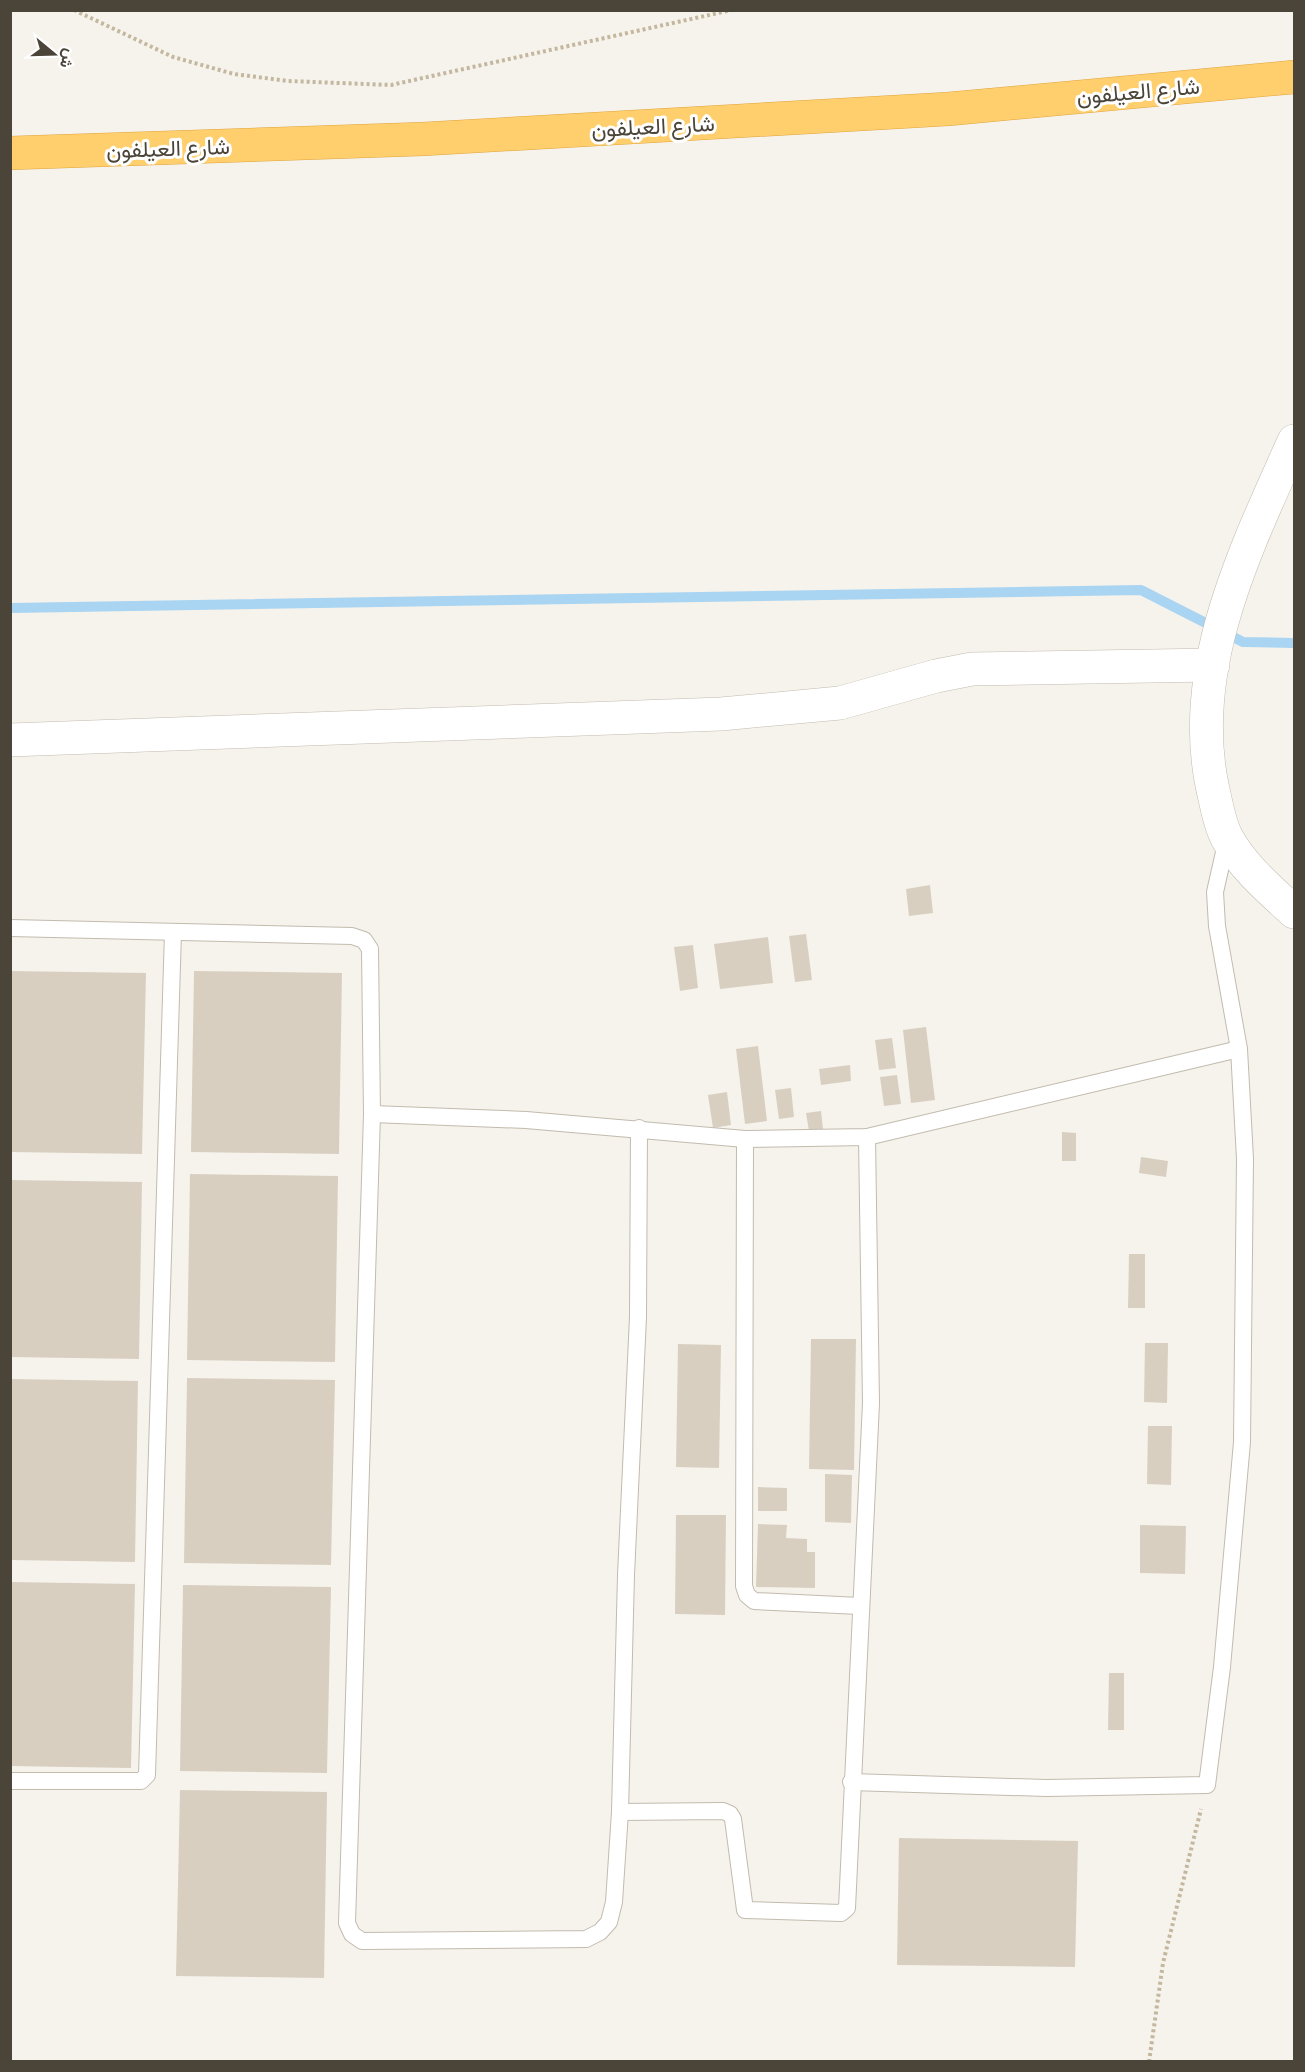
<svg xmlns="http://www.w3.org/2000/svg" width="1305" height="2072" font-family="'PT Sans Narrow',Vazirmatn,sans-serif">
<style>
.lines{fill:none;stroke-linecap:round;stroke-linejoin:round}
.stream{stroke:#a9d4f2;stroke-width:10}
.building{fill:#d8cfc1}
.lane-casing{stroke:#c2bbae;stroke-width:18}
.street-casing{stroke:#c2bbae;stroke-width:34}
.highway-casing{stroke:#e0a43c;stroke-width:34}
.path{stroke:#c4b79f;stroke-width:4;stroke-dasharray:3 3;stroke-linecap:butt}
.lane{stroke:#fff;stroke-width:16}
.street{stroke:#fff;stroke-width:33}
.highway{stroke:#ffcf6e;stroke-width:33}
.labels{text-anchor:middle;stroke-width:6;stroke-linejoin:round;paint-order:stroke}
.street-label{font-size:22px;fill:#4b4439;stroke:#fff}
</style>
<rect width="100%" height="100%" fill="#f6f3ec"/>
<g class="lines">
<path class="stream" d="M10 608 1141 590 1243 642 1294 643"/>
</g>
<g class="building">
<path d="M930 885 933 913 909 916 906 889Z"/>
<path d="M806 934 812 980 795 982 789 936Z"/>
<path d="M768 937 773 983 720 989 714 944Z"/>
<path d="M693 945 698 988 680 991 674 947Z"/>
<path d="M10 971 146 973 142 1154 10 1152Z"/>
<path d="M194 971 342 973 339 1154 191 1152Z"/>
<path d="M926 1027 935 1100 911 1103 903 1030Z"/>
<path d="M892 1038 896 1068 879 1070 875 1040Z"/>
<path d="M758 1046 767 1121 745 1124 736 1049Z"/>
<path d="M850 1065 851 1081 821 1085 819 1069Z"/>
<path d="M897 1075 901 1104 884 1106 880 1077Z"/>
<path d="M791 1088 794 1117 779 1119 775 1090Z"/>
<path d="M727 1092 731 1125 713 1128 708 1095Z"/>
<path d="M821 1111 823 1129 809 1131 806 1113Z"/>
<path d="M1062 1132 1076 1133V1161H1062Z"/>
<path d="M1141 1157 1168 1161 1166 1177 1139 1173Z"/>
<path d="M190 1174 338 1176 335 1362 187 1360Z"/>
<path d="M10 1180 142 1182 139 1359 10 1357Z"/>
<path d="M1129 1254H1145V1308H1128Z"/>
<path d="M811 1339H856L854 1470 809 1469Z"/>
<path d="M1145 1343H1168L1167 1403 1144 1402Z"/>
<path d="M678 1344 721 1345 719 1468 676 1467Z"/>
<path d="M187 1378 335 1380 331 1565 184 1563Z"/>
<path d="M10 1379 138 1381 135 1562 10 1560Z"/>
<path d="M1148 1426H1172L1171 1485 1147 1484Z"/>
<path d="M825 1474 852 1475 851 1523 825 1522Z"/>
<path d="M758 1487 787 1488V1511H758Z"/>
<path d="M676 1515H726L725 1615 675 1614Z"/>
<path d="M758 1524 787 1525 786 1538 807 1539V1552H815V1588L756 1587Z"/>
<path d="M1140 1525 1186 1526 1185 1574 1140 1573Z"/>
<path d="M10 1582 135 1584 131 1768 10 1766Z"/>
<path d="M183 1585 331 1587 327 1773 180 1771Z"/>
<path d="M1109 1673H1124V1730H1108Z"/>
<path d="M180 1790 327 1792 324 1978 176 1976Z"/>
<path d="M899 1838 1078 1841 1075 1967 897 1965Z"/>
</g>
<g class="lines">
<defs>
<g id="lane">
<path d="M10 928 352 936 364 940 370 949 372 1114 347 1923 352 1934 362 1941 586 1939 600 1932 609 1922 614 1902 620 1812 626 1575 638 1317 639 1128"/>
<path d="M372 1114 526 1120 745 1139 867 1137 1239 1049 1217 926 1215 892 1227 839"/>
<path d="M745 1139 744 1586 747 1595 754 1601 860 1606"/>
<path d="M10 1781H141L147 1775 173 932"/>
<path d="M851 1782 1046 1788 1207 1785 1222 1667 1242 1442 1245 1159 1239 1049"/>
<path d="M620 1812 723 1811 730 1814 733 1819 745 1910 841 1913 847 1908 871 1403 867 1137"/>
</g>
<g id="street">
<path d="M1294 441C1246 549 1186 668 1213 790 1217 806 1219 823 1227 838 1243 867 1270 890 1294 912"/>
<path d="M10 740 721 714 840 703 936 676 972 669 1213 665"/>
</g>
<path id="highway" d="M10 153 423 139 948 109 1294 77"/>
</defs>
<use href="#lane" class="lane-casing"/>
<use href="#street" class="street-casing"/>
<use href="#highway" class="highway-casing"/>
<g class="path">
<path d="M74 10 173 57 234 74 288 81 391 85 732 10"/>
<path d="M1149 2062 1163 1963 1201 1809"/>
</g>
<use href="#lane" class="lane"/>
<use href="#street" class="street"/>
<use href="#highway" class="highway"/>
</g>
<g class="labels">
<g class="street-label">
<text transform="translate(1138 91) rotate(-5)" y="8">شارع العيلفون</text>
<text transform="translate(653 126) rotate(-3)" y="8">شارع العيلفون</text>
<text transform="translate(168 148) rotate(-2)" y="8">شارع العيلفون</text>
</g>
</g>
<rect width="1305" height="2072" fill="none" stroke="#4b4439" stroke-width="24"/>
<g transform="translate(54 54) rotate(109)" stroke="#ffffff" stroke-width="4.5" paint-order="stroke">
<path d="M0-4.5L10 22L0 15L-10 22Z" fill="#4b4439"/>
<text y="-9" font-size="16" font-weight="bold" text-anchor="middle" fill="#4b4439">ش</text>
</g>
</svg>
